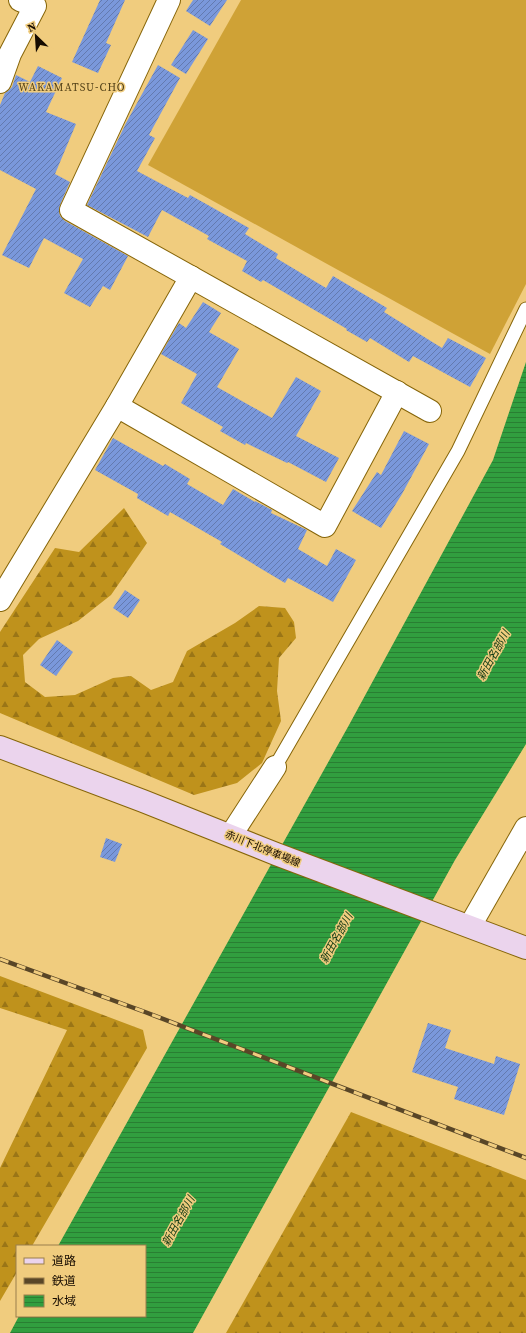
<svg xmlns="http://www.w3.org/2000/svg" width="526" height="1333" font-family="'Source Serif 4','Noto Sans JP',serif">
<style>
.forest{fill:url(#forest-firs)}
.pitch{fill:#cfa236}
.water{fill:url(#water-rules)}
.building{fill:url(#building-hatch)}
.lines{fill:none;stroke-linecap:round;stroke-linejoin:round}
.service-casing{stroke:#866509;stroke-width:15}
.minor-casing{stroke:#866509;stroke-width:24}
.secondary-casing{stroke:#866509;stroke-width:24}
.service{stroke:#fff;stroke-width:13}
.minor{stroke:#fff;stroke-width:22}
.secondary{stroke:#ebd4ed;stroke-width:22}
.rail-casing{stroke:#594627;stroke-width:4.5}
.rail{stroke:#f0cc7e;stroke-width:3;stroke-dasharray:9;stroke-linecap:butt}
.labels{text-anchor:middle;stroke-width:3;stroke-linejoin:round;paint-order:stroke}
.street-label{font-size:10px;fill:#160b00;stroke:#f0cc7e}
.neighbourhood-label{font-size:11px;letter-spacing:1px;fill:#544218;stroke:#f0cc7e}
.water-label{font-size:11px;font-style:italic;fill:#0e3813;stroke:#f0cc7e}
</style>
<defs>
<pattern id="forest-firs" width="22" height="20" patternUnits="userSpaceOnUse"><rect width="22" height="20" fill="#bf921c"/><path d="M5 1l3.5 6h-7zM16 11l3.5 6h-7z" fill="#9a7516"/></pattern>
<pattern id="water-rules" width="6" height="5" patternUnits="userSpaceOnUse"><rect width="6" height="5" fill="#319e3f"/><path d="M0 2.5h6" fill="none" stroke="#297f32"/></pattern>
<pattern id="building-hatch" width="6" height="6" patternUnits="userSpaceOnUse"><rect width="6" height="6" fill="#7a98db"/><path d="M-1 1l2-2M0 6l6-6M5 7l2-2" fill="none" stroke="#637aaf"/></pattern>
</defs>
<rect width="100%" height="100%" fill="#f0cc7e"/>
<g class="forest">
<path d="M124 508 147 543 111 595 78 621 39 639 23 655 25 682 45 697 75 695 113 678 131 676 151 690 173 682 187 651 235 623 259 606 285 608 294 622 296 638 279 658 277 691 281 721 262 763 237 783 194 795 0 713V632L55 548 79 552Z"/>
<path d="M0 976 143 1030 147 1048 32 1246H17V1272L0 1301V1168L67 1030 0 1008Z"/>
<path d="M351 1112 526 1180V1333H226Z"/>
</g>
<path class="pitch" d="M241 0H526V284L490 354 148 165Z"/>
<path class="water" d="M526 362V744L455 860 193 1333H10L19 1316H145V1246H58L349 725 493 460Z"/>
<g class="building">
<path d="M100 0H125L106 43 111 45 98 73 72 62Z"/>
<path d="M193 0H227L210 26 186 11Z"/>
<path d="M193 30 208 39 186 74 171 65Z"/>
<path d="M158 65 180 78 149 135 155 138 137 171 188 198 190 195 249 228 245 234 278 254 276 258 326 288 333 276 387 308 384 312 442 348 448 338 486 358 470 387 413 356 409 362 370 338 367 342 346 330 347 329 263 280 261 282 242 271 247 261 207 239 209 236 162 210 148 237 87 205 126 123Z"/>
<path d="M38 66 62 78 46 112 76 124 55 174 70 182 60 205 59 211 60 216 65 221 128 256 110 290 103 286 90 307 64 293 83 259 44 238 29 268 2 255 36 189 0 170V105L5 93 8 91 12 87 16 75 30 82Z"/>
<path d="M203 302 221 313 209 332 239 349 217 387 272 418 296 377 321 391 296 436 339 458 326 482 288 462 287 463 246 443 245 445 220 431 223 427 181 403 197 374 161 354 179 323 186 328Z"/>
<path d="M404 431 429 444 402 494 381 528 352 511 377 472 381 475Z"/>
<path d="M113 438 163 466 165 464 190 479 187 484 223 505 233 489 255 502V501L272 510 271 513 307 530 298 549 327 566 336 549 356 560 333 602 288 578 285 583 220 544 222 542 170 512 168 516 137 498 138 494 95 470Z"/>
<path d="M125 590 140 600 128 618 113 608Z"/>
<path d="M57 640 73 652 56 676 40 665Z"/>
<path d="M106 838 122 844 115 862 100 857Z"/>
<path d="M428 1023 451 1030 445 1048 494 1064 496 1056 520 1064 504 1115 454 1099 458 1087 412 1072Z"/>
</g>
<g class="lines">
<defs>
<path id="service" d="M275 767 458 451 526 309"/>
<g id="minor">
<path d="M169 0 71 210 430 411"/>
<path d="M0 82 10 54 35 6 20 0"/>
<path d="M117 406 325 526 397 392"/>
<path d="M0 600 117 406 191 277"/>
<path d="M231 835 275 767"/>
<path d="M470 926 526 828"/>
</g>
<path id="secondary" d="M0 747 143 801 276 854 526 948"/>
</defs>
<use href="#service" class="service-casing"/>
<use href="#minor" class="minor-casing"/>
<use href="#secondary" class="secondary-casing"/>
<use href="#service" class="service"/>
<use href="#minor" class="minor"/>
<use href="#secondary" class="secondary"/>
<defs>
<path id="rail" d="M0 959 145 1012 526 1158"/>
</defs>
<use href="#rail" class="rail-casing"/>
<use href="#rail" class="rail"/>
</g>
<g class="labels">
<g class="street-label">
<text transform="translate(263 848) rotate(22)" y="4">赤川下北停車場線</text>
</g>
<g class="neighbourhood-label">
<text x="72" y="91">WAKAMATSU-CHO</text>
</g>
<g class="water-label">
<text transform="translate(493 655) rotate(-61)" y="4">新田名部川</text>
<text transform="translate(336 938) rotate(-61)" y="4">新田名部川</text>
<text transform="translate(178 1221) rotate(-61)" y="4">新田名部川</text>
</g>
</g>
<rect x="16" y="1245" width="130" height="72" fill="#f0cc7e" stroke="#997f4c"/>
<rect x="24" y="1258" width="20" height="6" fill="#ebd4ed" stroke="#997f4c"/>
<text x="52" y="1265" font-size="12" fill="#160b00">道路</text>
<rect x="24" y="1278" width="20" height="6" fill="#594627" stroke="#997f4c"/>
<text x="52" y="1285" font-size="12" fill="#160b00">鉄道</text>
<rect x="24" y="1295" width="20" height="12" fill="url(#water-rules)" stroke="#997f4c"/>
<text x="52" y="1305" font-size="12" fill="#160b00">水域</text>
<g transform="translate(36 36) rotate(335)" stroke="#f0cc7e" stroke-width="3" paint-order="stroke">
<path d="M0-3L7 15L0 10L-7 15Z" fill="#160b00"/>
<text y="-6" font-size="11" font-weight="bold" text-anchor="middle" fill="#160b00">N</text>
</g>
</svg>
